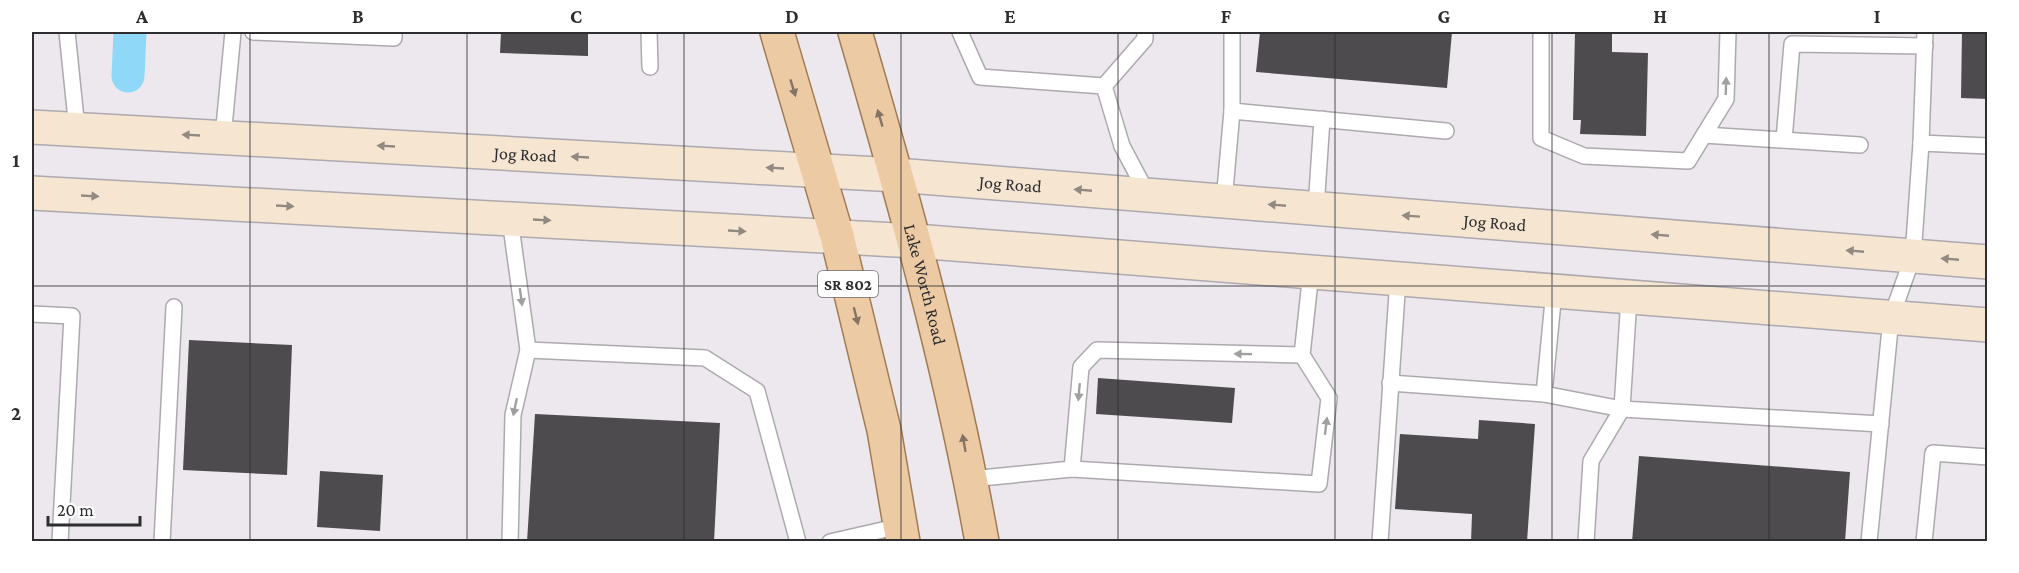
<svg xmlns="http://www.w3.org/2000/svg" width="2019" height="573" font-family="'Crimson Pro',serif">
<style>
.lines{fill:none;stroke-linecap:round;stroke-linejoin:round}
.canal{stroke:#8fd8f8;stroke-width:33}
.building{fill:#4e4b4f}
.service-casing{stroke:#ada9ae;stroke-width:18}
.secondary-casing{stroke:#ada9ae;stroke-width:36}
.primary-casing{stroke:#a17c53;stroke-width:36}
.service{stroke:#fff;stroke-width:15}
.secondary{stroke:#f5e5d1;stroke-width:33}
.primary{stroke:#eccaa3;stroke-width:33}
.oneway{fill:#a1a0a1}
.oneway2{fill:#847463}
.oneway3{fill:#928980}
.grid{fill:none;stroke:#2e2d2f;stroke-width:1.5;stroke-opacity:0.55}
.labels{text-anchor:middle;stroke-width:6;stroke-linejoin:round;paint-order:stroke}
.shield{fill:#fff;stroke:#6d6c6d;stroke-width:1.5}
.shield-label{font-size:16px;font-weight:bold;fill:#2e2d2f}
.street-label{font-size:18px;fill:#2e2d2f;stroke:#fff}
.neatline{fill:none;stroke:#2e2d2f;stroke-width:2}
.grid-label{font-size:20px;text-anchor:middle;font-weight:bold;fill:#2e2d2f}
</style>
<rect width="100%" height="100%" fill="#ece8ed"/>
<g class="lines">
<path class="canal" d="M128 76 130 32"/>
</g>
<g class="building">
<path d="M501 32H588V56L500 53Z"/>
<path d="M1260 32H1452L1447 88 1256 72Z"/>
<path d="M1575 32 1612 33V52L1648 53 1646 136 1580 134 1581 120H1573Z"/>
<path d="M1962 32H1988V99L1961 98Z"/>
<path d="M189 340 292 345 287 475 183 470Z"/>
<path d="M1098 378 1235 388 1232 423 1096 414Z"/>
<path d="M535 414 720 423 714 542H527Z"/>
<path d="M1479 420 1535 424 1527 542H1471L1472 514 1395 509 1400 434 1478 439Z"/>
<path d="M1639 456 1850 472 1845 542H1632Z"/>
<path d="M320 471 383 475 380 531 317 527Z"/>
</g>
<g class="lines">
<defs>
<g id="service">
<path d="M67 32 77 129"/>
<path d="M253 32 394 38V32"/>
<path d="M649 32 650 67"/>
<path d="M960 32 980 77 1104 86 1122 146 1148 195"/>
<path d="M1541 32V138L1584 156 1688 161 1726 99 1728 32"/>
<path d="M1925 32 1921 143 1988 146"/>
<path d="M1104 86 1145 39V32"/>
<path d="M1232 111 1446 131"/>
<path d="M1704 135 1860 145"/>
<path d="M223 137 233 32"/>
<path d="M1784 140 1792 44 1925 46"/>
<path d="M1224 201 1232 111V32"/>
<path d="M1316 208 1322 119"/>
<path d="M1629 297 1622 409 1881 424"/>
<path d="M32 314 72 316 60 542"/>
<path d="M528 350 705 358 757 391 798 542"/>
<path d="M1390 383 1544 394 1554 291"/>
<path d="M1544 394 1622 409 1591 461 1586 542"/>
<path d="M1072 469 1081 367 1097 350 1302 355"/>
<path d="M971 479 1072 469 1319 484 1329 398 1302 355 1311 272"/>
<path d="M162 542 174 307"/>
<path d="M510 542 513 415 528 350 510 219"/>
<path d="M830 542 900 526"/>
<path d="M1380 542 1398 279"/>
<path d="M1869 542 1891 318 1913 256 1921 143"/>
<path d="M1924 542 1933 453 1988 457"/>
</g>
<g id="secondary">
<path id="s1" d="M32 127 896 175 1988 262"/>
<path d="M32 193 915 241 1988 325"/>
</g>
<g id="primary">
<path d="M777 32 837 236 884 430 903 542"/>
<path id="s2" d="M855 32C904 200 951 368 982 542"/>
</g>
</defs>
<use href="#service" class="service-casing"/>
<use href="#secondary" class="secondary-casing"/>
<use href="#primary" class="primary-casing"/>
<use href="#service" class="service"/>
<use href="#secondary" class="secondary"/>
<use href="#primary" class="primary"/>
</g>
<defs><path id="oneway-solid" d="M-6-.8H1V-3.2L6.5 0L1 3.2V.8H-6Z" transform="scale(1.5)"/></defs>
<g class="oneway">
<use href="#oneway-solid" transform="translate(1726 86) rotate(-88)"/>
<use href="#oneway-solid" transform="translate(521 297) rotate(82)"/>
<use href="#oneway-solid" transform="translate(1243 354) rotate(-179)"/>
<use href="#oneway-solid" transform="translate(1079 392) rotate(95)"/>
<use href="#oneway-solid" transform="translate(515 407) rotate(102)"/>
<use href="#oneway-solid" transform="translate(1326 426) rotate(-83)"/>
</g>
<g class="oneway2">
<use href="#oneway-solid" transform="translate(793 88) rotate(73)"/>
<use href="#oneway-solid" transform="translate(880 118) rotate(-106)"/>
<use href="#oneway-solid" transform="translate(856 316) rotate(76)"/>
<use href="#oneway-solid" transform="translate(964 443) rotate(-100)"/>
</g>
<g class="oneway3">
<use href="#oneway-solid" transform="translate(191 135) rotate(-177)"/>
<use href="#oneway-solid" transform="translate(386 146) rotate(-177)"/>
<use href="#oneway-solid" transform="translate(580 157) rotate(-177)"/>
<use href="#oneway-solid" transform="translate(775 168) rotate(-177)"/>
<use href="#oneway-solid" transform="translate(1083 190) rotate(-175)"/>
<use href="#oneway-solid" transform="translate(90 196) rotate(3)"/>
<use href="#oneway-solid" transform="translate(1277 205) rotate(-175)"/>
<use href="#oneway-solid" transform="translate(285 206) rotate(3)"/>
<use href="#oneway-solid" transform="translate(1411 216) rotate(-176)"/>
<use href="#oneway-solid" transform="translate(542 220) rotate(3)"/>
<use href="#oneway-solid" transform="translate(737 231) rotate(3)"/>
<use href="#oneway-solid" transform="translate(1660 235) rotate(-175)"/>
<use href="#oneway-solid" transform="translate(1855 251) rotate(-175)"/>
<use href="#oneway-solid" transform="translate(1950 259) rotate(-175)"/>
</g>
<path class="grid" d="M250 32V542M467 32V542M684 32V542M901 32V542M1118 32V542M1335 32V542M1552 32V542M1769 32V542M32 286H1988"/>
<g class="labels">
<rect class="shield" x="818" y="271" width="60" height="26" rx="4.5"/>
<g class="shield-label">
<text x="848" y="290">SR 802</text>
</g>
<g class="street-label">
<text dy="6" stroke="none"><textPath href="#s1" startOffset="494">Jog Road</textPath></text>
<text dy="6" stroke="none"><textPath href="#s1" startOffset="980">Jog Road</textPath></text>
<text dy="6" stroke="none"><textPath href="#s1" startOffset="1466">Jog Road</textPath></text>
<text dy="6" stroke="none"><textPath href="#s2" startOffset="262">Lake Worth Road</textPath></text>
</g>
</g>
<rect width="2019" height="573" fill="none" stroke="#ffffff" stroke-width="66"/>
<path d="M48 516v9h92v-9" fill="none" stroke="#2e2d2f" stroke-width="3"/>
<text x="57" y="516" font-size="18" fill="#2e2d2f" stroke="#ffffff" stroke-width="4.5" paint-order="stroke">20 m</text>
<rect x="33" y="33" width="1953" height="507" class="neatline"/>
<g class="grid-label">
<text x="142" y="23">A</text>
<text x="358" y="23">B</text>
<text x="576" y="23">C</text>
<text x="792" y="23">D</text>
<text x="1010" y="23">E</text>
<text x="1226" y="23">F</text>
<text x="1444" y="23">G</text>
<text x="1660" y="23">H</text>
<text x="1877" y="23">I</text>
<text x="16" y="167">1</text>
<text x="16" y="420">2</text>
</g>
</svg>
